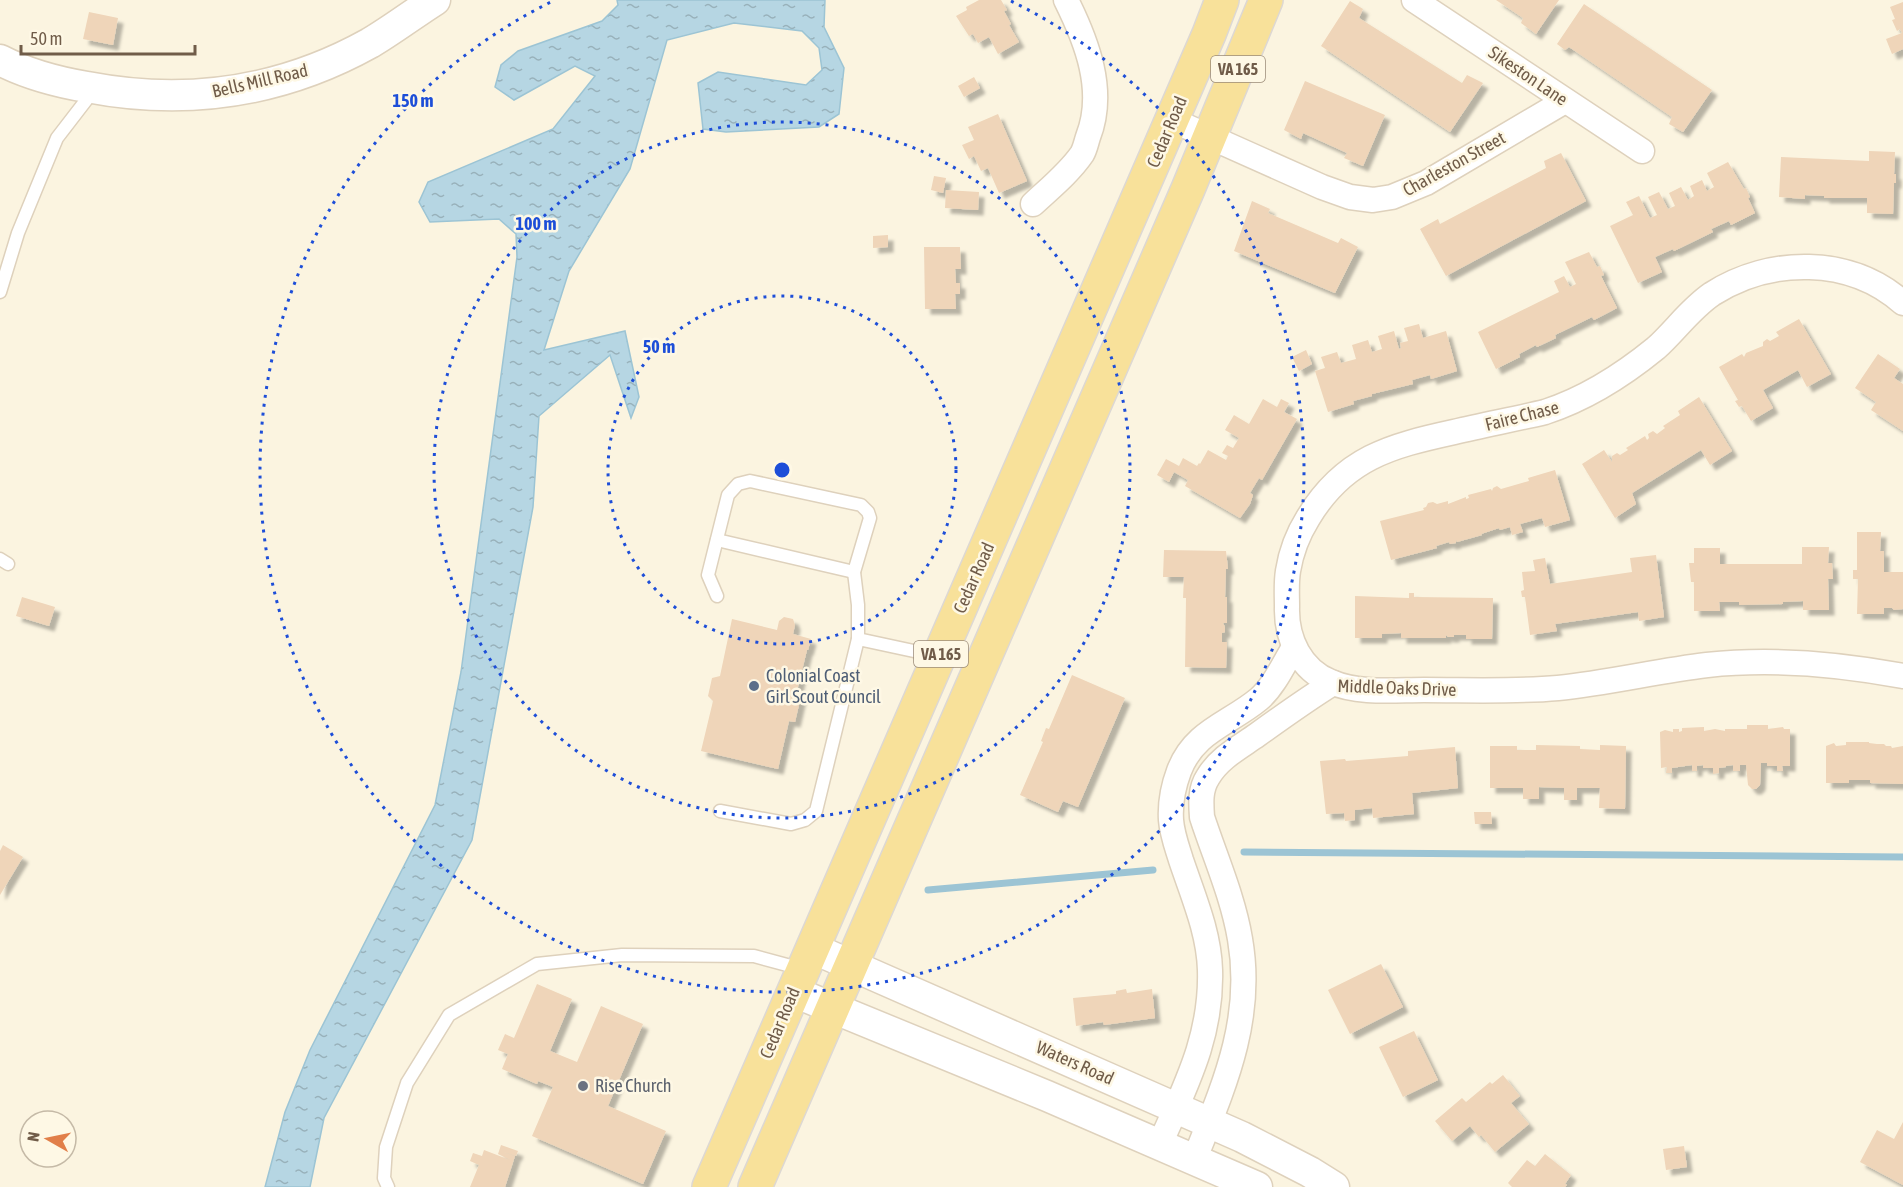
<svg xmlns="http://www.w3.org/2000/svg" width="1903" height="1187" font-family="'Asap Condensed',sans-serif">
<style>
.water{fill:url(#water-ripples);stroke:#9cc4d4;stroke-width:1.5}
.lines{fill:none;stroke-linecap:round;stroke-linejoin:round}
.stream{stroke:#9cc4d4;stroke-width:7}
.building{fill:#efd5b9;filter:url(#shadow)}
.service-casing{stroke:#ded1bc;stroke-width:15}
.minor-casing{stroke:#ded1bc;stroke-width:27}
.tertiary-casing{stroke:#ded1bc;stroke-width:33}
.primary-casing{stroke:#ddd8d3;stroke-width:36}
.service{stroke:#fff;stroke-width:12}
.minor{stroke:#fff;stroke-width:24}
.tertiary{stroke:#fff;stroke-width:30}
.primary{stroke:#f8e19a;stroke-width:33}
.ring{fill:none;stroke:#1d4ed8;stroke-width:3;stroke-dasharray:3 6}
.service-dot{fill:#5c6f8a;stroke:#fef8e5;stroke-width:2}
.worship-dot{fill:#6b7280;stroke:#fef8e5;stroke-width:2}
.labels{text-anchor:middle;stroke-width:5;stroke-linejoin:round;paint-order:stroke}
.shield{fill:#fef8e5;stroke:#9b8b78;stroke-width:1.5}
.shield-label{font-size:16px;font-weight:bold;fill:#705c49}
.street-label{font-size:18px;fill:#705c49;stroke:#fef8e5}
.service-label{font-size:18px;fill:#4e5e75;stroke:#fef8e5;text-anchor:start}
.worship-label{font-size:18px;fill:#5b616d;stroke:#fef8e5;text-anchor:start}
.centre{fill:#1d4ed8;stroke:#fef8e5;stroke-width:3}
.ring-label{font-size:18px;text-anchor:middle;font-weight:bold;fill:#1d4ed8;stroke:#fef8e5;stroke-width:5;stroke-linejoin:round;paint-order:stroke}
</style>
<defs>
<pattern id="water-ripples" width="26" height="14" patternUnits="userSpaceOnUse" patternTransform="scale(1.5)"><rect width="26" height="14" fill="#b6d6e3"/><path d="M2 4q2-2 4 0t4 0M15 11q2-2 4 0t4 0" fill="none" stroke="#98b1ba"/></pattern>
<filter id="shadow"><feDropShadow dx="5.5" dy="5.5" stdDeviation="1.5" flood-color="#0004"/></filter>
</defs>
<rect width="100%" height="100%" fill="#fbf4e0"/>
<path class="water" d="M617 0H825L824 27 844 68 839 114 819 127 726 132 703 129 698 83 718 72 806 85 822 70 819 48 802 31 734 23 667 40 630 169 569 271 544 350 625 331 639 397 631 418 610 355 539 416 533 507 472 840 324 1118 310 1187H265L285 1112 310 1050 435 805 461 672 517 257 516 234 499 219 430 222 419 202 428 182 553 129 595 76 575 66 514 100 495 87 501 65 518 51 602 21 618 5Z"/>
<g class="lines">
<g class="stream">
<path d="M1244 852 1903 857"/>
<path d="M928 890 1153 870"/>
</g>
</g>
<g class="building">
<path d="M979 0H1001L1007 10 1004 11 1011 24 1009 25 1019 42 998 54 989 37 978 43 973 34 969 36 956 16 967 10 966 7Z"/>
<path d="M1496 0H1559L1536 34 1521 23 1523 18Z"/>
<path d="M1350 1 1363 9 1359 18 1462 83 1467 75 1483 83 1450 132 1321 46Z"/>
<path d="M1903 2V49L1892 54 1886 39 1902 33 1900 29 1897 31 1892 20 1895 19 1890 7Z"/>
<path d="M1584 4 1712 90 1683 132 1669 124 1672 117 1569 47 1565 50 1557 44Z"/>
<path d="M89 12 118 18 113 45 83 39Z"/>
<path d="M974 77 980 88 964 97 958 86Z"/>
<path d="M1305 81 1385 115 1363 166 1344 158 1347 153 1303 133 1301 139 1284 130Z"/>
<path d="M998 114 1027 181 999 193 988 168 981 171 974 156 969 159 962 145 974 140 968 127Z"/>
<path d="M1869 151 1895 152 1894 174H1896V183H1894L1893 214 1867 213V198H1824V196L1805 195V199L1779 197 1781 157 1869 161Z"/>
<path d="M1561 153 1586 201 1446 276 1420 229 1438 219 1440 224 1546 168 1544 161Z"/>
<path d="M1728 162 1744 189 1746 188 1750 197 1748 198 1755 213 1731 225 1729 221 1711 229 1713 232 1674 251 1673 249 1655 257 1662 272 1638 283 1610 226 1633 215 1626 202 1639 196 1650 218 1657 215 1648 197 1659 192 1668 209 1675 206 1669 193 1681 187 1688 200 1694 196 1690 186 1702 180 1707 191 1714 187 1707 173Z"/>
<path d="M934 176 946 178 943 193 931 190Z"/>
<path d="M946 190 979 192 978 210 945 208Z"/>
<path d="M1252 201 1270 209 1268 213 1338 243 1341 238 1358 247 1335 293 1234 251Z"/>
<path d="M888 235V247L873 248V236Z"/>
<path d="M924 247H960L961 269H955L956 283H960V294H955L956 309H925Z"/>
<path d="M1589 252 1597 267 1600 266 1604 275 1601 276 1617 308 1594 320 1592 317 1555 335 1556 338 1537 347 1536 345 1519 354 1520 357 1496 369 1478 332 1559 292 1554 281 1564 276 1570 287 1576 284 1565 262Z"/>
<path d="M1799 319 1831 374 1807 387 1798 370 1763 390 1773 408 1751 421 1742 406 1739 407 1735 401 1738 400 1719 367 1742 354 1744 357 1746 353 1763 346V342L1767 339 1770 341 1779 336 1776 332Z"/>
<path d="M1419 324 1423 338 1446 331 1457 371 1431 379 1430 375 1412 380 1413 384 1372 394V396L1353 401 1354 404 1328 412 1315 371 1325 368 1321 357 1337 352 1341 363 1356 359 1352 345 1368 340 1372 352 1382 349 1378 336 1394 331 1399 349 1401 348 1400 343 1408 341 1404 328Z"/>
<path d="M1306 350 1312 364 1299 371 1292 357Z"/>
<path d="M1878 354 1900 369 1894 378 1903 384V431L1871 410 1876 402 1855 388Z"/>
<path d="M1699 397 1732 451 1710 465 1701 450 1632 493 1636 504 1615 518 1582 464 1604 450 1612 462V456L1617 453 1620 455 1628 450 1626 448 1645 436 1647 440 1649 438 1648 434 1653 431 1657 434 1665 428 1663 426 1680 415 1678 411Z"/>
<path d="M1263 399 1277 407 1281 399 1289 403 1284 412 1297 419 1262 480 1259 478 1250 493 1253 495 1250 504 1240 518 1185 486 1188 480 1174 472 1169 482 1157 475 1166 459 1179 466 1183 458 1197 466 1199 463 1200 464 1208 450 1226 460 1228 456 1222 453 1227 445 1233 448 1239 438 1225 430 1234 415 1249 424Z"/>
<path d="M1555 470 1570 520 1545 527 1542 518 1520 524 1523 532 1512 535 1510 527 1500 530 1499 528 1481 534 1482 535 1457 542 1456 540V543L1450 544 1449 542 1436 546 1437 548 1391 560 1380 521 1424 510 1423 508 1426 507 1428 503 1433 502 1437 504 1448 501V504L1466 497V499L1469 498 1468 495 1491 489 1492 491 1493 488 1497 486 1501 489 1529 481 1528 478Z"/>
<path d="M1857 532H1881L1880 551H1884V572H1903V609L1894 610 1892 608H1884V614H1857L1858 579H1853V570H1857Z"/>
<path d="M1802 547H1829L1828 563H1832L1833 579H1828L1829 610H1803V601L1783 602V604L1739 605V602H1719L1720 611H1694V582H1691L1689 563H1694V548H1720V564H1802Z"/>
<path d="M1164 550 1226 551 1228 569H1226L1225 597H1227V623H1223L1225 627V632L1222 633V642H1227L1226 668 1185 667 1186 598H1183L1184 577H1163Z"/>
<path d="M1656 555 1664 617 1639 621 1638 612 1555 624 1557 631 1530 635 1525 597H1522L1521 591 1524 590 1522 572 1535 571 1533 560 1545 558 1550 584 1632 572 1630 558Z"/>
<path d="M1409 593H1414V597L1493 598 1492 639H1466V635H1454V637H1448L1446 635V638H1401V633L1382 634V638H1355V596L1409 598Z"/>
<path d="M22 597 55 607 49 626 16 616Z"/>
<path d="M784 617 793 619 795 625 793 634 811 639 808 650H807L796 695 801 696 795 722 789 721 778 769 701 751 713 701 708 696 712 678 720 676 732 619 777 630 779 621Z"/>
<path d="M1072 675 1125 698 1078 807 1063 801 1058 812 1020 795 1043 742 1041 741 1046 728 1049 729Z"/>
<path d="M1747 725H1768V729L1783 727 1784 729H1790V766H1782L1783 771H1777V766H1767V763H1761L1760 785 1756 789H1752L1748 785 1746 765H1740V771H1733V765L1726 766V767L1719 768V773L1713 774V768H1703V765L1697 766V771H1692V765L1672 768V773H1666L1667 767 1661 768 1660 732 1665 730 1673 732V729H1679V732L1682 731V728L1704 727V731L1715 729 1725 731V729H1747Z"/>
<path d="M1846 742H1869V743L1877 744H1884L1886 746H1891L1892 748 1903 746V784L1870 783V780H1849V783H1826V746L1834 743 1836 746 1846 745Z"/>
<path d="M1536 745 1580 746V749L1600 750V745L1626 746 1625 809 1599 808 1600 788H1577V800H1564V788L1539 787V799H1523V788H1490V746H1517V750H1536Z"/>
<path d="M1455 747 1458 788 1412 793 1414 814 1373 818 1372 808 1355 810V820L1345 821 1344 813 1326 814 1320 761 1345 759 1346 761 1408 756V751Z"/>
<path d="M1474 812H1491L1492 824H1475Z"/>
<path d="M3 845 23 857 0 895V851Z"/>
<path d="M1381 964 1403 1007 1350 1034 1328 990Z"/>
<path d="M537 984 572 999 550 1051 577 1062 601 1006 643 1024 608 1106 666 1131 643 1184 532 1136 553 1087 538 1081 537 1084 502 1069 508 1054 498 1050 505 1034 514 1038Z"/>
<path d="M1126 989 1127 993 1152 989 1155 1018 1104 1025 1103 1022 1076 1026 1073 998 1116 994V991Z"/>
<path d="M1414 1031 1438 1080 1403 1097 1379 1047Z"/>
<path d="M1503 1075 1520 1096 1511 1103 1529 1124 1495 1152 1481 1135 1479 1137 1470 1126 1452 1141 1435 1121 1462 1098 1466 1102 1490 1082 1492 1084Z"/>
<path d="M1903 1122V1185L1860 1162 1877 1130 1894 1139Z"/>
<path d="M501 1145 518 1151 516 1156 503 1152 515 1156 505 1187H470L479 1165 470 1161 473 1153 482 1156 484 1150 510 1160 498 1154Z"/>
<path d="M1684 1146 1687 1167 1666 1170 1663 1149Z"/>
<path d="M1545 1154 1571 1175 1565 1184 1567 1185 1565 1187H1512L1508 1183 1527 1160 1535 1166Z"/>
</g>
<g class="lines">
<defs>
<g id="service">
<path d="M0 292 18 233 57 138 94 90"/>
<path d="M717 540 854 572"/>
<path d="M0 559 8 564"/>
<path d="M717 596 708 575 728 495 738 484 750 481 861 505 868 512 870 518 854 572 858 605V639"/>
<path d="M720 811 791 824 805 820 816 811 858 639 937 656"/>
<path d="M388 1187 384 1178 386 1147 407 1083 449 1015 537 964 622 955 754 956 802 969"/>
</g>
<g id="minor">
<path d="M1414 0 1642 151"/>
<path d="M1172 120 1322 187 1350 197 1373 200 1392 197 1426 183 1565 101"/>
<path d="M1033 204C1049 189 1069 173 1082 154 1085 149 1086 143 1088 137 1106 91 1087 42 1066 0"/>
<path d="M1903 303C1850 256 1770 257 1712 294 1690 309 1675 331 1656 348 1623 375 1585 399 1545 412 1515 419 1484 425 1454 432 1390 446 1344 458 1308 518 1298 534 1291 552 1288 571 1286 583 1287 595 1287 607 1286 639 1301 670 1331 682 1359 694 1394 690 1424 690 1468 690 1514 692 1558 688 1608 683 1657 671 1707 665 1772 658 1839 664 1903 676"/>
<path d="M1160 1144C1186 1085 1212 1036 1210 970 1209 932 1193 896 1181 860 1177 847 1172 834 1171 820 1170 804 1173 787 1179 771 1194 731 1229 724 1259 699 1274 686 1284 664 1294 647"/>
<path d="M1195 1158C1224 1086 1254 1019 1240 939 1233 897 1215 857 1202 817 1201 803 1200 789 1208 777 1219 758 1240 747 1257 735 1282 717 1307 699 1333 683"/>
</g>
<g id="tertiary">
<path d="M0 60C27 74 57 82 87 87 186 106 282 92 370 43 392 30 413 14 435 0"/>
<path d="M812 948 1242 1137 1310 1172 1334 1187"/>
<path d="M794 992 1047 1096 1257 1187"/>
</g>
<g id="primary">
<path d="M709 1187 1209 34 1222 0"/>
<path d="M755 1187 1188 189 1266 0"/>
</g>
</defs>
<use href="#service" class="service-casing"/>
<use href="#minor" class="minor-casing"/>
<use href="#tertiary" class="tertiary-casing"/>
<use href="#primary" class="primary-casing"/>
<use href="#service" class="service"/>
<use href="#minor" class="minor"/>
<use href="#tertiary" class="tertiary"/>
<use href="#primary" class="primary"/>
</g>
<g class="ring">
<circle cx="782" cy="470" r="174"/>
<circle cx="782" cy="470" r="348"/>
<path d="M1011 1A522 522 0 1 1 553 1"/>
</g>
<circle class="service-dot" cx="754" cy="686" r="6"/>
<circle class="worship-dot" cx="583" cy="1086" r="6"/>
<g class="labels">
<g class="shield">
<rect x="1211" y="56" width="54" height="26" rx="4.5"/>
<rect x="914" y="641" width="54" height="26" rx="4.5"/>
</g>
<g class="shield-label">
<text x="1238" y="75">VA 165</text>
<text x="941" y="660">VA 165</text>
</g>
<g class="street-label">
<text transform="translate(1528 76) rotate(34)" y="6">Sikeston Lane</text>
<text transform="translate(260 81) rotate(-13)" y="6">Bells Mill Road</text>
<text transform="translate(1167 132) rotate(-67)" y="6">Cedar Road</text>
<text transform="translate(1454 164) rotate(-29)" y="6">Charleston Street</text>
<text transform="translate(1522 416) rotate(-14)" y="6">Faire Chase</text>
<text transform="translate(974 578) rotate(-66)" y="6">Cedar Road</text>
<text transform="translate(1397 688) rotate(2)" y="6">Middle Oaks Drive</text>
<text transform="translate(780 1023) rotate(-67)" y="6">Cedar Road</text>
<text transform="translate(1075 1063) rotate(24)" y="6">Waters Road</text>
</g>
<g class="service-label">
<text x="766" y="682">Colonial Coast<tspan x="766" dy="21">Girl Scout Council</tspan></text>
</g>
<g class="worship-label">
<text x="595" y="1092">Rise Church</text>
</g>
</g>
<circle cx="782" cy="470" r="9" class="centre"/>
<g class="ring-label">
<text x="413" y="107">150 m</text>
<text x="536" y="230">100 m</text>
<text x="659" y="353">50 m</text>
</g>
<g transform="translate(48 1139) rotate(279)"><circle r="28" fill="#fef8e5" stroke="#c5baa7" stroke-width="1.5"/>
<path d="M0-4.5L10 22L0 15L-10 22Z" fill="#e17f49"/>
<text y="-9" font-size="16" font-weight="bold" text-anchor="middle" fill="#705c49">N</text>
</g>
<path d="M21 45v9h174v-9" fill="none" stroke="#705c49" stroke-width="3"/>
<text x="30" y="45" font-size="18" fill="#705c49" stroke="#fef8e5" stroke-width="4.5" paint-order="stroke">50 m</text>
</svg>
